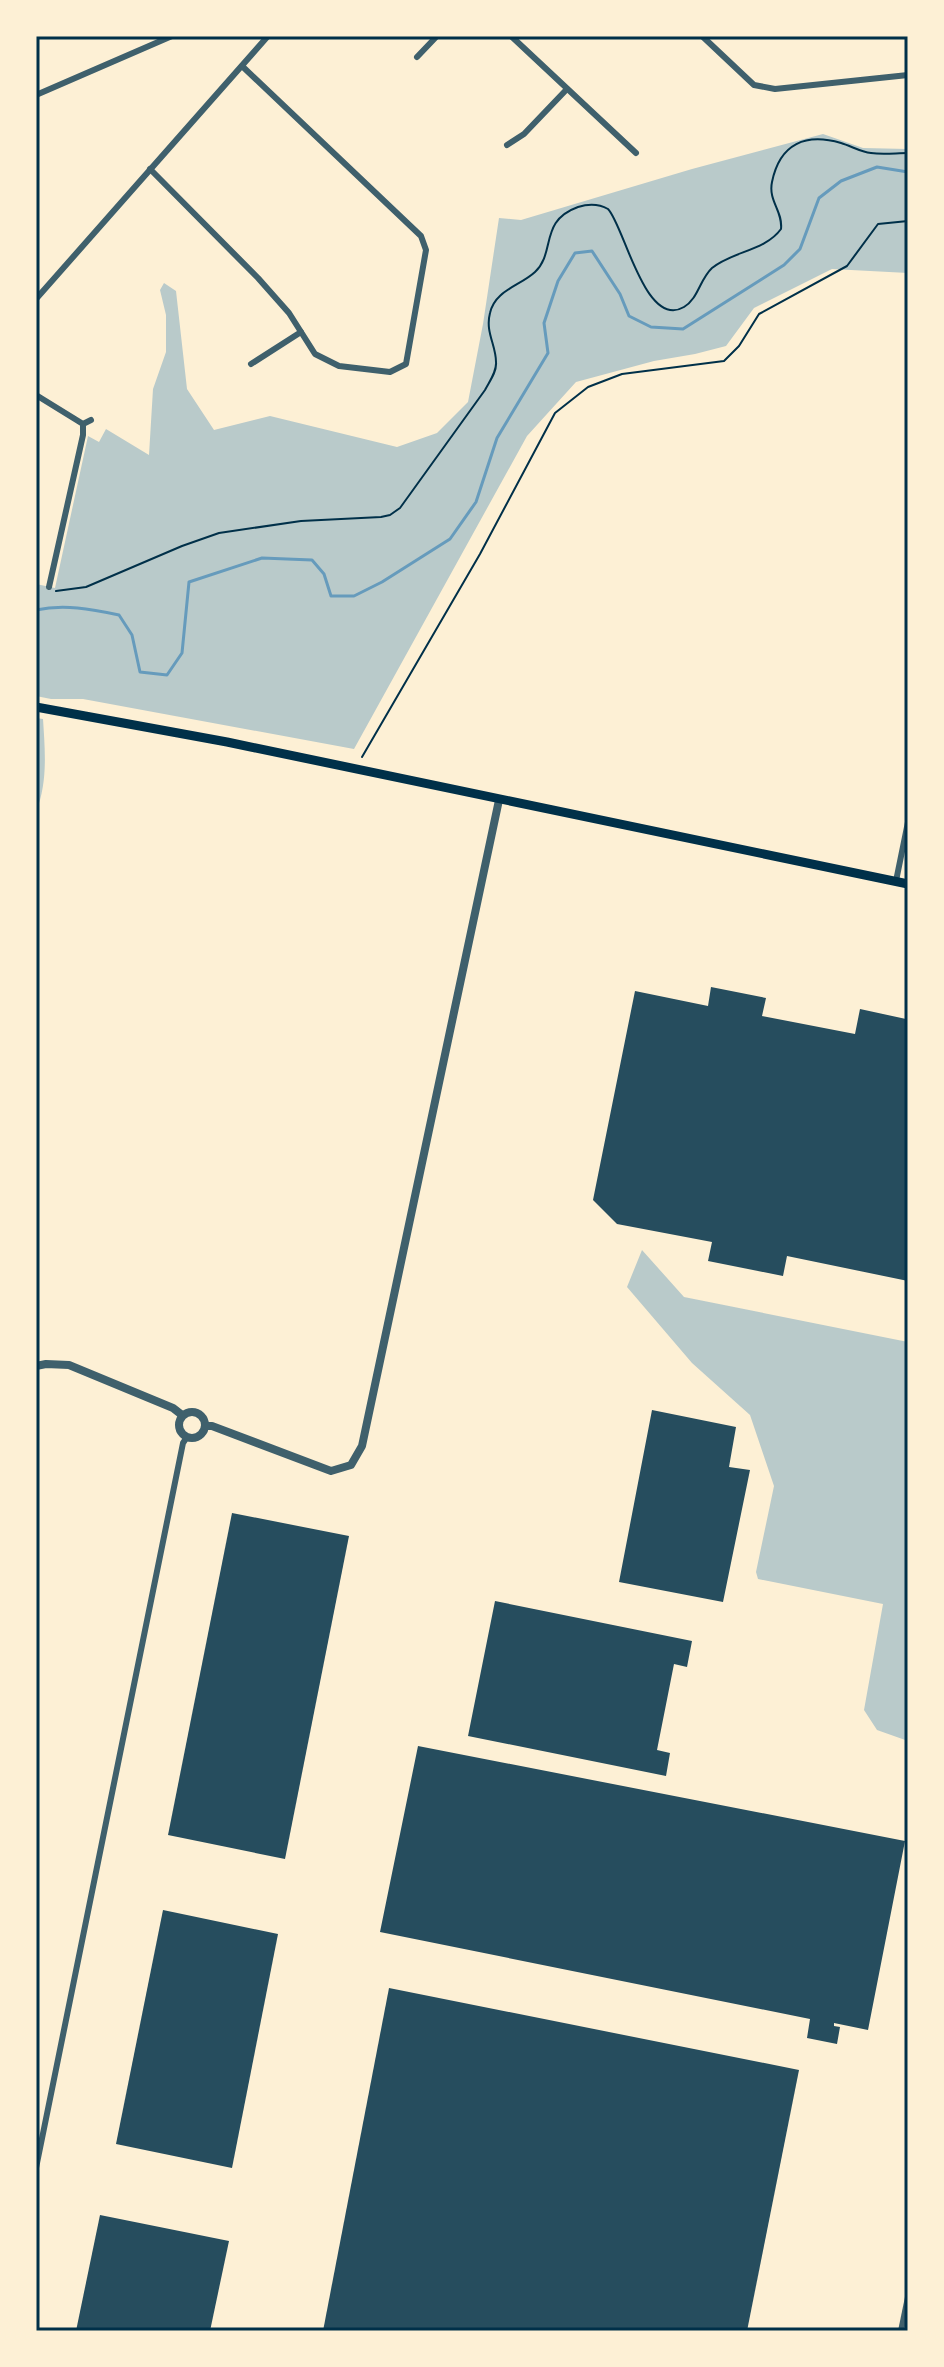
<svg xmlns="http://www.w3.org/2000/svg" width="944" height="2367" font-family="'IBM Plex Sans',sans-serif">
<style>
.green{fill:#b9caca}
.lines{fill:none;stroke-linecap:round;stroke-linejoin:round}
.stream{stroke:#669bbc;stroke-width:3}
.building{fill:#264d5e}
.path{stroke:#003049;stroke-width:2}
.minor{stroke:#3f606c;stroke-width:6}
.tertiary{stroke:#3f606c;stroke-width:8}
.secondary{stroke:#003049;stroke-width:9}
.neatline{fill:none;stroke:#003049;stroke-width:3}
</style>
<rect width="100%" height="100%" fill="#fdf0d5"/>
<g class="green">
<path d="M823 134 863 148 908 149V273L832 269 754 308 726 346 695 354 654 361 576 382 527 436 354 749 83 699H51L36 696V584L55 588 88 436 99 442 106 429 149 455 153 389 166 352V315L160 290 164 283 176 291 187 389 214 430 270 416 397 447 437 433 468 402 483 324 499 218 521 220 692 169Z"/>
<path d="M36 718 43 719C45 751 48 782 36 812Z"/>
<path d="M642 1250 684 1297 908 1342V1741L877 1730 864 1710 883 1604 758 1579 756 1572 774 1486 750 1415 692 1363 627 1287Z"/>
</g>
<g class="lines">
<path class="stream" d="M36 610C64 604 91 609 119 615L132 635 140 672 167 675 182 653 189 582 262 558 312 560 324 574 331 596H354L382 582 450 539 476 502 497 438 548 353 544 323 558 281 575 253 592 251 620 294 629 316 651 327 683 329 784 265 800 249 819 198 841 181 877 167 908 172"/>
</g>
<g class="building">
<path d="M711 987 766 998 762 1016 855 1034 860 1009 906 1019 905 1021 908 1022V1281L787 1256 783 1276 708 1261 712 1242 617 1224 593 1200 635 991 708 1006Z"/>
<path d="M652 1410 736 1427 729 1467 750 1470 723 1602 619 1582Z"/>
<path d="M232 1513 349 1536 285 1859 168 1835Z"/>
<path d="M495 1601 692 1641 687 1667 674 1664 657 1750 670 1753 666 1776 468 1736Z"/>
<path d="M418 1746 905 1841 868 2030 834 2023V2026L840 2027 837 2044 807 2038 810 2019 380 1932Z"/>
<path d="M163 1910 278 1934 232 2168 116 2144Z"/>
<path d="M389 1988 799 2070 747 2331H323Z"/>
<path d="M100 2215 229 2241 210 2331H76Z"/>
</g>
<g class="lines">
<g class="path">
<path d="M56 591 86 587 182 546 219 533 301 521 381 517 390 515 400 508 485 390C489 382 497 372 496 362 496 345 485 332 490 313 495 290 520 286 535 272 556 252 539 221 578 207 588 204 599 204 608 209 624 225 645 330 684 307 698 299 700 279 712 268 733 251 765 251 781 229 783 211 768 201 772 182 780 143 806 133 841 143 851 146 861 152 871 153 883 155 896 153 908 153"/>
<path d="M362 757 480 554 555 413 588 387 622 374 724 361 739 346 759 314 847 266 878 224 908 221"/>
</g>
<g class="minor">
<path d="M511 36 636 153"/>
<path d="M702 36 754 85 775 89 908 75"/>
<path d="M417 57 437 36"/>
<path d="M36 95 172 36"/>
<path d="M507 145 524 134 567 89"/>
<path d="M150 169 258 278 289 313 315 354 339 366 390 372 406 364 426 250 421 236 242 66"/>
<path d="M36 299 268 36"/>
<path d="M251 364 301 332"/>
<path d="M36 395 83 424 91 420"/>
<path d="M49 587 83 435V424"/>
<path d="M896 881 908 822"/>
<path d="M36 2168 183 1443 187 1437"/>
<path d="M901 2331 908 2297"/>
</g>
<g class="tertiary">
<path d="M36 1366 46 1364 69 1365 173 1408 182 1415"/>
<circle cx="192" cy="1425" r="13"/>
<path d="M205 1426H212L331 1471 351 1465 362 1446 499 800"/>
</g>
<path class="secondary" d="M36 707 227 742 908 884"/>
</g>
<rect width="944" height="2367" fill="none" stroke="#fdf0d5" stroke-width="76"/>
<rect x="38" y="38" width="868" height="2291" class="neatline"/>
</svg>
